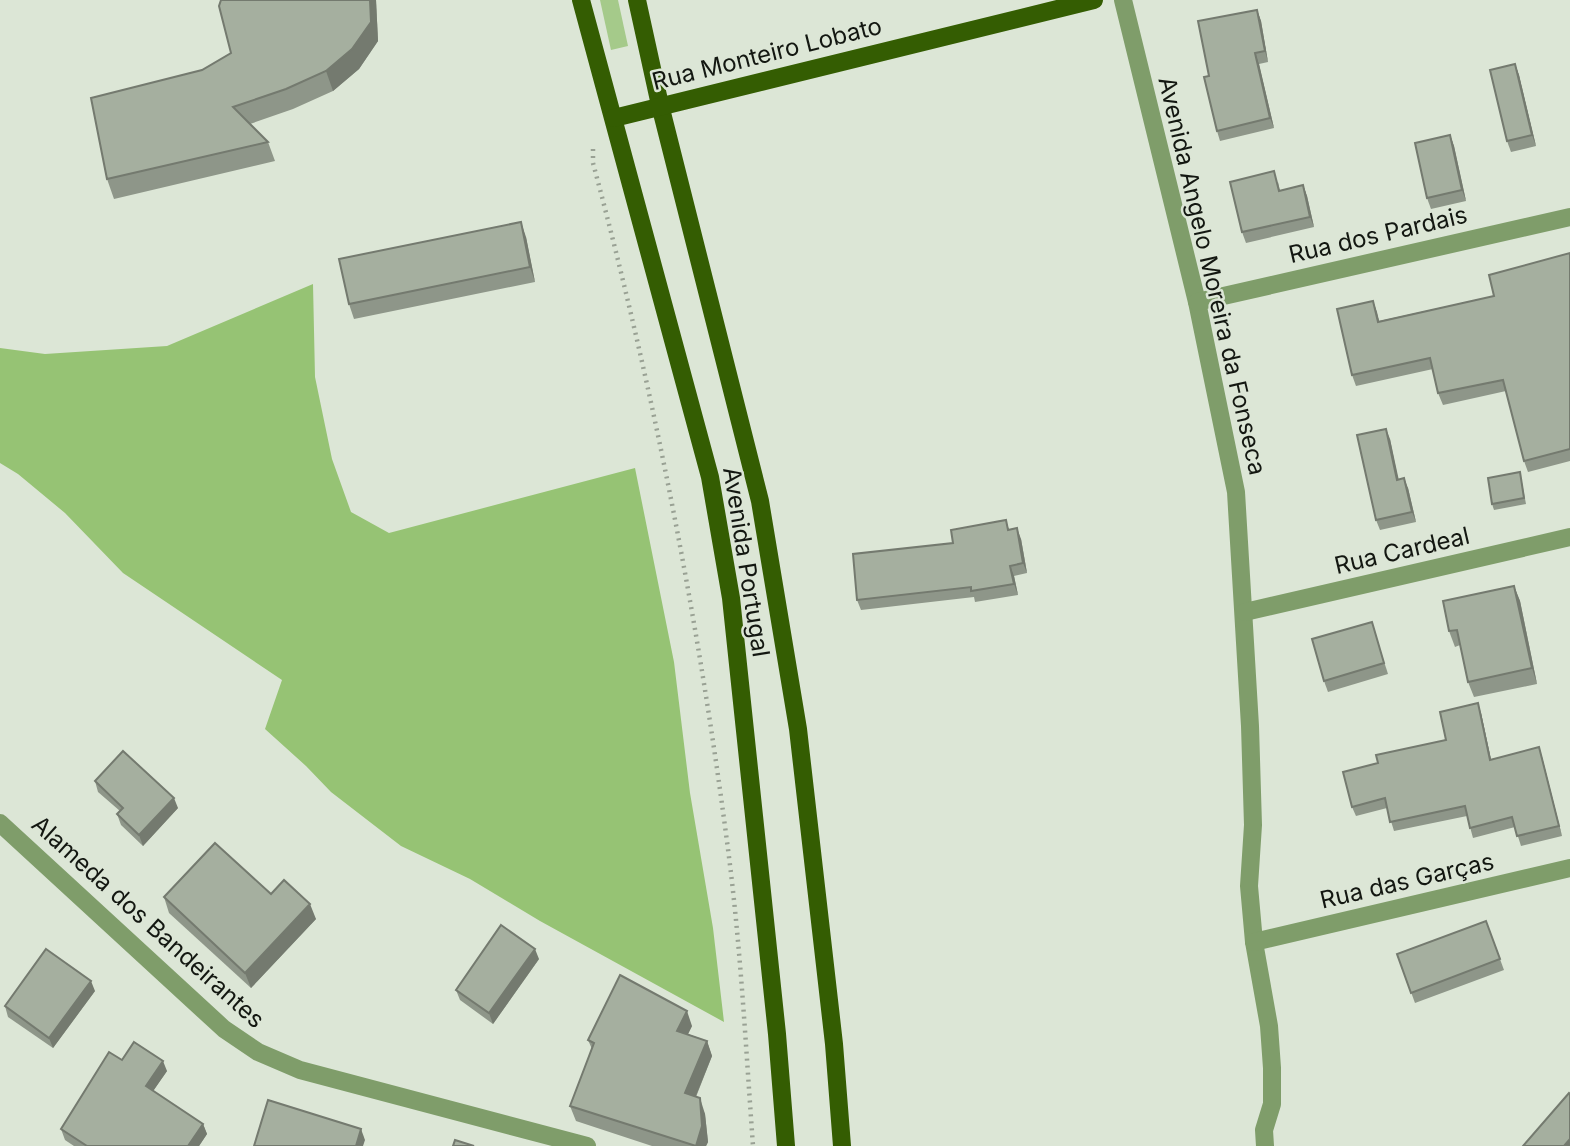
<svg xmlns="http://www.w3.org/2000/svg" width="1570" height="1146" font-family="Inter,sans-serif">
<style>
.green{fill:#a5ca8a}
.forest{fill:#96c374}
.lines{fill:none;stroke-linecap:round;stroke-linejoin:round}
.path{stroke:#99a194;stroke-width:4.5;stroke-dasharray:2 5;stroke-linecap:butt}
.minor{stroke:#7f9d6a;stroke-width:18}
.major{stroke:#345d02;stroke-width:18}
.wall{fill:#8e9689}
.shaded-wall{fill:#747a6f}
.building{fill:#a5af9f;stroke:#747a6f;stroke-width:2}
.labels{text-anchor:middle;stroke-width:5;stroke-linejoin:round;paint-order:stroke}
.street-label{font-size:24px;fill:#131711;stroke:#dce6d6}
</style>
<rect width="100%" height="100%" fill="#dce6d6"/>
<path class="green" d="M600 0H618L628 46 611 50Z"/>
<path class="forest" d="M313 284 315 377 332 459 351 512 389 533 635 468 674 662 690 793 713 928 724 1022 540 921 470 879 401 846 331 792 306 766 265 729 282 680 123 573 65 513 18 474 0 463V348L45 354 167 346Z"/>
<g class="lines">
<path class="path" d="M593 149V163C654 391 699 622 729 857 741 952 746 1050 753 1146"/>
<g class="minor">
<path d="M1123 0 1197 302 1236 492 1250 726 1253 825 1249 886 1254 942 1269 1026 1272 1068V1104L1264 1130 1265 1146"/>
<path d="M1197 302 1570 217"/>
<path d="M1245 612 1570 537"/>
<path d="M0 823 224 1029 258 1052 300 1070 587 1146"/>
<path d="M1254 942 1570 868"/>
</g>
<g class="major">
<path d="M581 0 710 477 731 598 777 1034 786 1146"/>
<path d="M637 0 660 105 760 501 798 729 834 1044 842 1146"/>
<path d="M614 118 1094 0"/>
</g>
</g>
<g class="wall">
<path d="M221 0H376L378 41 359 69 333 91 293 109 250 124 268 142 275 161 114 199 107 179 202 70 231 53Z"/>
<path d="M1257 10 1261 21 1268 62 1259 64 1274 128 1220 141 1217 131 1209 76Z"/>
<path d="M1515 64 1519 75 1536 146 1511 152 1507 141Z"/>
<path d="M1450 135 1454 146 1466 201 1431 209 1427 198Z"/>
<path d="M1278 182 1280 191 1303 185 1307 196 1314 227 1246 243 1242 232Z"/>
<path d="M526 237 535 282 354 319 349 304Z"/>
<path d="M1570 253V461L1528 472 1524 461 1506 391 1443 405 1438 393 1433 369 1356 386 1352 375 1373 301 1379 321 1494 296Z"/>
<path d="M1390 439 1398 479 1408 488 1416 522 1380 530 1376 520Z"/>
<path d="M1520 472 1526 504 1494 510 1492 504Z"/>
<path d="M1006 520 1009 530 1021 539 1027 573 1014 576 1018 595 975 602 974 597 861 610 857 600 953 543Z"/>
<path d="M1514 586 1520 601 1537 684 1474 697 1468 682 1460 645 1455 647 1449 631Z"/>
<path d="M1375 633 1388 674 1328 692 1324 681Z"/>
<path d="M1481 713 1491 759 1542 757 1562 836 1521 846 1515 827 1473 838 1467 816 1394 831 1387 808 1356 816 1352 807 1378 763 1446 740Z"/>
<path d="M95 781 178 808 143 846 121 825 117 814 120 811 98 792Z"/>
<path d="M271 894 316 919 251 988 169 913 164 897Z"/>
<path d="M1486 921 1504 970 1415 1003 1397 954Z"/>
<path d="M539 959 493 1024 460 1000 456 990Z"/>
<path d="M95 991 53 1048 8 1017 5 1006Z"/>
<path d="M692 1026 688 1034 707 1041 712 1056 696 1097 705 1114 708 1142 706 1146H652L576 1121 570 1106 592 1049 588 1040Z"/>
<path d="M122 1060 167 1071 153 1091 203 1124 207 1134 199 1146H74L65 1140 61 1129Z"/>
</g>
<g class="shaded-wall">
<path d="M370 0H376L378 41 359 69 333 91 326 71Z"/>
<path d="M1257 10 1261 21 1268 62 1265 51Z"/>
<path d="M1255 53 1259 64 1274 128 1270 118Z"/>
<path d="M1515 64 1519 75 1536 146 1532 135Z"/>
<path d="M1450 135 1454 146 1466 201 1462 190Z"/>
<path d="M1303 185 1307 196 1314 227 1310 217Z"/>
<path d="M521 222 526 237 535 282 530 267Z"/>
<path d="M1373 301 1377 312 1382 333 1378 322Z"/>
<path d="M1386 429 1390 439 1401 490 1397 480Z"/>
<path d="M1404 478 1408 488 1416 522 1412 512Z"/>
<path d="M1017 528 1021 539 1027 573 1023 563Z"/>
<path d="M1010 566 1014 576 1018 595 1014 584Z"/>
<path d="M1514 586 1520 601 1537 684 1532 668Z"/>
<path d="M1478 703 1481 713 1493 769 1490 760Z"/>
<path d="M1539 747 1542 757 1562 836 1559 826Z"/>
<path d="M174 798 178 808 143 846 139 835Z"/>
<path d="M310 904 316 919 251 988 245 973Z"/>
<path d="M535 949 539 959 493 1024 489 1013Z"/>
<path d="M91 981 95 991 53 1048 49 1038Z"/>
<path d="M687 1011 692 1026 682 1046 677 1031Z"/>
<path d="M707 1041 712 1056 691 1108 685 1093Z"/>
<path d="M163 1061 167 1071 149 1097 146 1086Z"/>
<path d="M700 1098 705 1114 708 1142 706 1146H696Z"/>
<path d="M203 1124 207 1134 199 1146H188Z"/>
<path d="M361 1129 365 1140 363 1146H356Z"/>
<path d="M1570 1139V1146H1564Z"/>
</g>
<g class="building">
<path d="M221 0H370L371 22 352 49 326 71 286 89 233 107 268 142 107 179 91 98 202 70 231 53 219 6Z"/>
<path d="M1257 10 1265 51 1255 53 1270 118 1217 131 1204 77 1209 76 1198 21Z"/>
<path d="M1515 64 1532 135 1507 141 1490 70Z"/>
<path d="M1450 135 1462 190 1427 198 1415 143Z"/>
<path d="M1274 171 1279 191 1303 185 1310 217 1242 232 1230 182Z"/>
<path d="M521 222 530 267 349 304 339 259Z"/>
<path d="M1570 253V449L1524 461 1503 380 1438 393 1430 358 1352 375 1337 309 1373 301 1378 322 1494 296 1489 275Z"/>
<path d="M1386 429 1397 480 1404 478 1412 512 1376 520 1357 435Z"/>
<path d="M1520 472 1524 498 1492 504 1488 478Z"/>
<path d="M1006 520 1008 530 1017 528 1023 563 1010 566 1014 584 971 591V587L857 600 853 554 953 543 951 530Z"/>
<path d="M1514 586 1532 668 1468 682 1457 630 1449 631 1443 601Z"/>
<path d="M1372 622 1384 663 1324 681 1312 639Z"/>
<path d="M1478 703 1490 760 1539 747 1559 826 1517 836 1512 817 1470 828 1465 806 1390 822 1385 798 1352 807 1343 772 1378 763 1376 755 1446 740 1440 712Z"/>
<path d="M123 751 174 798 139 835 117 814 123 808 95 781Z"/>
<path d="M215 843 271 894 284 880 310 904 245 973 164 897Z"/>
<path d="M1486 921 1500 959 1411 993 1397 954Z"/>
<path d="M501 925 535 949 489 1013 456 990Z"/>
<path d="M46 949 91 981 49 1038 5 1006Z"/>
<path d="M620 975 687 1011 677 1031 707 1041 685 1093 700 1098 702 1126 696 1146 570 1106 594 1043 588 1040Z"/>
<path d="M134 1042 163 1061 146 1086 203 1124 188 1146H87L61 1129 109 1052 122 1060Z"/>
<path d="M1569 1093 1570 1094V1139L1564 1146H1523Z"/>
<path d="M268 1100 361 1129 356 1146H254Z"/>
<path d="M455 1140 474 1146H453Z"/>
</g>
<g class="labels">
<g class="street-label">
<text transform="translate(767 54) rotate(-14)" y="8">Rua Monteiro Lobato</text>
<text transform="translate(1378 235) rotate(-13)" y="8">Rua dos Pardais</text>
<text transform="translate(1212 276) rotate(77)" y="8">Avenida Angelo Moreira da Fonseca</text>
<text transform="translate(1402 551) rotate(-13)" y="8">Rua Cardeal</text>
<text transform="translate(746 562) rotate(81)" y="8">Avenida Portugal</text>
<text transform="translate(1407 881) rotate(-13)" y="8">Rua das Garças</text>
<text transform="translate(148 922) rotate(42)" y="8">Alameda dos Bandeirantes</text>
</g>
</g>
</svg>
